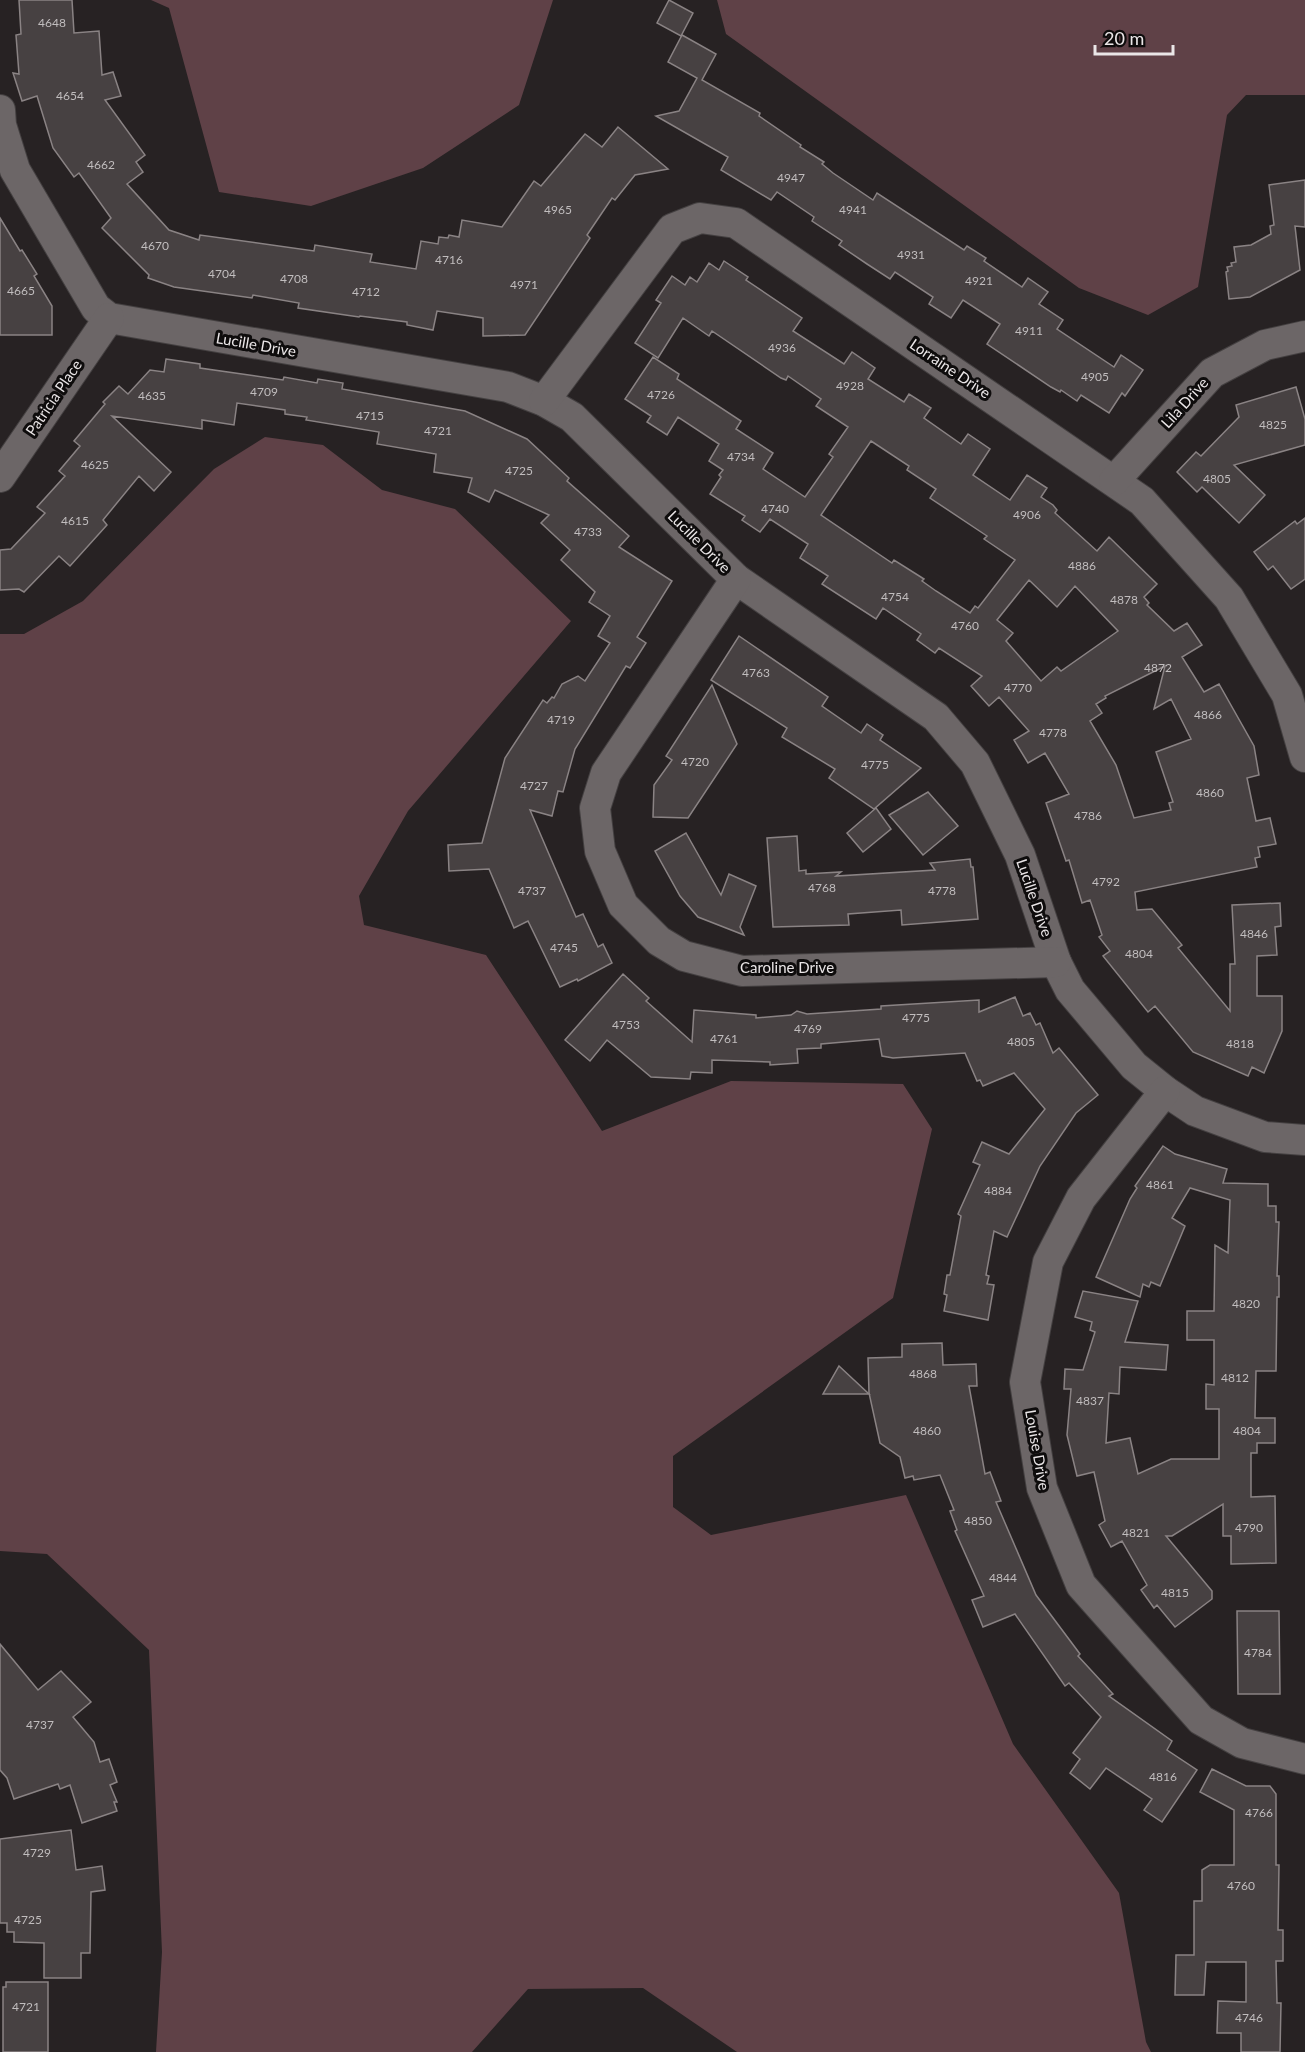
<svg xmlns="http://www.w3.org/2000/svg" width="1305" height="2052" font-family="Lato,sans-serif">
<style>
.green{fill:#5f4147}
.building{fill:#474142;stroke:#8a8384;stroke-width:1.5;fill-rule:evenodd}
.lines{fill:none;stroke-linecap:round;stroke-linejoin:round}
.minor-casing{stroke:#444041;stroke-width:32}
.minor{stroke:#6c6667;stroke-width:30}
.labels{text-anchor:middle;stroke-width:6;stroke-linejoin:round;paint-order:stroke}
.number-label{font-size:12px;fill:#c1bdbe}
.street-label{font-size:15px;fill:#eae6e7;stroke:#0e0c0c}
</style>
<rect width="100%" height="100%" fill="#272223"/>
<g class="green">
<path d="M151 0H553L519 105 423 168 311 206 219 192 169 8Z"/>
<path d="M717 0H1305V95H1246L1227 115 1198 287 1148 315 1079 288 726 34Z"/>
<path d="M265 437 323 445 382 490 455 509 571 621 408 811 359 896 364 925 486 955 602 1131 731 1081 903 1084 932 1129 893 1298 673 1456V1507L711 1535 906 1495 1013 1744 1119 1893 1146 2042 1151 2052H737L643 1988 528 1989 472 2052H156L162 1952 149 1650 47 1554 0 1551V634H24L83 601 214 469Z"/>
</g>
<g class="building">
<path d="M19 0H72L74 33 99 31 102 75 113 72 121 96 105 100 145 155 136 162 143 172 127 184 169 230 199 240 200 235 314 251 315 245 372 254 370 262 416 269 421 241 438 244 439 237 448 238 449 235 459 237 462 220 502 227 534 181 541 186 585 134 602 147 618 127 668 169 635 175 615 200 612 198 587 235 590 238 525 335 483 336V318L437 311 433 330 407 325V322L360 316 359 317 298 308 299 303 253 295 252 298 174 287 148 278 149 275 102 228 111 218 79 173 74 177 53 148 37 96 22 101 13 73 19 74 16 35 21 34Z"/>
<path d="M669 0 693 13 681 36 657 23Z"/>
<path d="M682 35 716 54 702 80 760 113 759 116 801 145 800 147 824 162 822 164 833 173 873 200 877 193 964 250 967 246 986 258 984 261 1022 287 1028 278 1048 292 1039 304 1063 320 1057 329 1114 367 1121 355 1143 370 1125 396 1122 393 1109 413 1081 395 1077 401 1061 390 1060 392 1051 387 987 344 1000 324 963 300 951 318 929 304 933 297 895 272 890 279 867 264 839 245 842 241 812 221 814 217 777 192 771 200 721 170 728 157 656 116 679 111 697 78 668 62Z"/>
<path d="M1305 180V227L1295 226 1300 270 1250 297 1229 299 1226 272 1228 271 1227 267 1232 266 1231 263 1236 262 1234 247 1251 245 1271 234 1270 226 1274 225 1269 185Z"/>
<path d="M0 218 20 251 22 250 37 274 34 276 52 306V335H0Z"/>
<path d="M724 261 748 277 746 280 802 318 793 331 844 364 852 352 875 368 868 379 904 402 909 394 931 408 924 418 961 444 968 434 990 449 973 475 1010 500 1027 475 1047 488 1041 497 1053 505 1057 510 1055 513 1097 551 1109 537 1157 584 1144 597 1149 603 1147 605 1174 631 1187 623 1202 645 1182 657 1204 692 1219 684 1254 746 1259 775 1247 778 1256 821 1270 818 1276 844 1258 847 1260 857 1255 858 1257 867 1135 892 1137 910 1152 909 1182 945 1178 948 1230 1011V964H1235L1232 905 1280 903 1281 926 1275 927 1277 955 1257 956V996H1282V1031L1264 1073 1252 1067 1248 1076 1193 1052 1155 1006 1148 1012 1103 956 1110 951 1099 937 1102 935 1090 900 1082 903 1069 860 1066 861 1046 803 1069 794 1045 753 1028 763 1014 740 1029 731 999 697 989 706 971 686 982 676 939 648 935 653 917 640 921 634 883 608 876 619 822 584 828 576 800 558 808 544 770 519 760 532 742 520 745 516 710 494 721 477 719 475 723 470 709 461 719 444 678 417 667 435 647 422 651 416 625 399 653 357 679 374 677 379 741 421 736 429 773 453 763 469 805 497 833 457 829 454 848 427 816 406 821 399 788 376 786 380 781 378 712 331 709 336 683 318 658 358 635 343 661 303 656 300 672 276 685 285 690 277 697 282 709 263 719 270ZM871 441 909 466 907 470 936 489 930 498 987 536 984 539 1015 560 978 608 975 606 970 613 936 591 922 581 924 579 894 560 892 563 821 515ZM1029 580 1057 607 1075 586 1118 631 1061 671 1057 667 1041 681 1006 641 1013 633 997 620ZM1165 666 1154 709 1171 699 1191 739 1156 752 1173 802 1169 803 1171 810 1134 818 1116 765 1090 721 1102 713 1096 704 1106 698 1105 696Z"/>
<path d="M166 359 200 364V368L283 380 284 377 317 383 318 379 343 383 342 389 465 411 527 439 569 478 567 481 629 536 619 547 672 581 637 637 646 643 630 668 626 666 575 749 563 792 558 791 552 816 530 810 576 917 583 914 598 947 603 944 612 963 578 981 577 979 560 987 528 921 514 928 489 869 449 871 448 845 482 843 505 758 543 700 547 703 552 697 554 698 562 684 578 676 585 681 610 643 598 636 610 616 589 602 595 592 561 560 570 550 541 523 549 515 495 490 489 502 468 492 472 478 434 472 436 454 377 444 379 432 306 420 307 417 285 414V410L237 403 234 425 202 420V429L112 416 171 472 154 491 139 476 103 520 107 525 70 566 59 556 24 592 19 589 0 590V550L11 549 45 513 37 507 65 476 59 471 80 446 74 441 105 404 103 402 119 386 128 394 150 370 164 372Z"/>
<path d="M1296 387 1305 419V445L1234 465 1265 495 1239 523 1202 487 1197 492 1177 472 1196 452 1201 456 1239 417 1236 405Z"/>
<path d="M1305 518V579L1291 589 1273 566 1268 570 1254 552 1295 521 1297 524Z"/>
<path d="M739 636 828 697 822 706 861 733 867 724 883 735 880 740 921 768 874 809 829 778 835 769 782 737 787 728 711 680Z"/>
<path d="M712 685 737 744 688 818 653 817 654 785 672 760 666 756Z"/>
<path d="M928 792 958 826 923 855 889 815Z"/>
<path d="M876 808 891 829 863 852 847 833Z"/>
<path d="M686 833 721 895 729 874 756 886 740 927 744 935 698 917 680 896 655 851Z"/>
<path d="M797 836 799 871 806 870V874L841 872 836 876 935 870 930 863 970 859 971 867H973L978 919 902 925 901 910 848 914 849 925 773 927 767 838Z"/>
<path d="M623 974 649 998 646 1001 692 1042 694 1010 756 1015V1018L791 1015 797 1011 807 1014 881 1009V1006L979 1000V1012L1015 997 1023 1016 1030 1013 1036 1025 1040 1023 1053 1053 1059 1048 1098 1095 1076 1113 1040 1166 1007 1237 994 1231 986 1275 989 1276 987 1284 994 1285 988 1320 944 1311 947 1295 944 1294 947 1275H950L961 1216 958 1214 980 1165 973 1162 982 1142 1009 1154 1045 1109 1014 1073 983 1086 980 1080 977 1081 965 1053 893 1058 882 1056 879 1039 821 1044V1048L797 1049 798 1063 770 1065V1062L712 1060V1073L691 1072 690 1079 651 1077 607 1040 590 1061 565 1040Z"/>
<path d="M1163 1146 1175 1154 1227 1169 1223 1183 1268 1184V1206H1276V1222H1279L1277 1276H1279V1297H1277L1276 1371H1256L1255 1418H1275V1443H1257V1453H1251V1497L1275 1496 1276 1563 1231 1564V1536H1223V1504L1172 1536H1166L1212 1591V1599L1175 1627 1157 1605 1154 1608 1141 1590 1147 1585 1122 1541 1111 1547 1099 1525 1105 1521 1094 1472 1077 1476 1067 1435 1071 1389H1064L1065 1369 1083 1370 1095 1332 1090 1330 1092 1322 1075 1317 1083 1291 1138 1301 1125 1342 1168 1345 1166 1370 1120 1367 1119 1394 1109 1393 1106 1443 1130 1438 1138 1474 1171 1459H1219V1409H1206V1384L1214 1385V1340H1187V1311H1214L1215 1245 1228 1253 1230 1200 1190 1188 1172 1218 1185 1226 1160 1286 1151 1282 1149 1287 1143 1284 1140 1297 1096 1277 1130 1199 1137 1188 1135 1186Z"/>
<path d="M942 1343 943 1365 976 1364 977 1386H969L985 1474 990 1472 1001 1501 996 1502 1036 1595 1080 1654 1078 1656 1113 1694 1109 1696 1172 1741 1167 1750 1197 1770 1162 1822 1144 1810 1152 1799 1106 1768 1090 1789 1070 1773 1080 1759 1073 1753 1101 1717 1069 1683 1065 1686 1015 1614 983 1627 972 1600 984 1596 955 1531 957 1530 950 1511 954 1510 940 1475 914 1480 913 1476 905 1478 900 1457 880 1443 869 1393 868 1358 902 1357V1344Z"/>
<path d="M839 1366 869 1394H823Z"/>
<path d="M1237 1611H1279L1280 1694H1238Z"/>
<path d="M0 1644 38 1690 61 1671 91 1702 73 1717 94 1742 100 1762 109 1759 117 1782 110 1785 117 1802H114L117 1811 82 1823 70 1785 60 1789 58 1784 14 1799 7 1778 0 1770Z"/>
<path d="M1212 1769 1246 1786H1270L1276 1794V1865H1279L1278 1930H1283V1961H1276L1277 2003H1281L1280 2052H1241V2033H1217L1218 2001 1246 2002V1962H1206L1204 1995H1175L1176 1955H1194V1901H1202V1870L1210 1865H1234V1810L1200 1792Z"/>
<path d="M71 1830 76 1870 102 1866 105 1890 91 1892 90 1953H81V1978H44V1943L14 1942V1932H7V1923H0V1839Z"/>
<path d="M6 1982H48V2052H3V1987H6Z"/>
</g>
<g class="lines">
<defs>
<g id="minor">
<path d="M0 110 1 125 15 170 96 308 109 318 508 387 544 401 572 417 736 579 936 717 975 763 1020 855 1056 962 1070 990 1134 1066 1165 1091 1195 1111 1265 1137 1305 1140"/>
<path d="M544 401 672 229 700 218 736 223 1142 501 1229 598 1287 695 1305 757"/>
<path d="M0 477 109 318"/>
<path d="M1114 481 1212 373 1265 345 1305 336"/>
<path d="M736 579 606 773 595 808 600 851 623 905 659 941 684 956 742 971 1056 962"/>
<path d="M1165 1091 1081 1198 1048 1262 1025 1382 1042 1488 1081 1585 1201 1720 1242 1743 1305 1759"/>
</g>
</defs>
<use href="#minor" class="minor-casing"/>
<use href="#minor" class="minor"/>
</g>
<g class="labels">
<g class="number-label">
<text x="52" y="27">4648</text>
<text x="70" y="100">4654</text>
<text x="101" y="169">4662</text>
<text x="791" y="182">4947</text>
<text x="558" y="214">4965</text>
<text x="853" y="214">4941</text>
<text x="155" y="250">4670</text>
<text x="911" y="259">4931</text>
<text x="449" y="264">4716</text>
<text x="222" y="278">4704</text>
<text x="294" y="283">4708</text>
<text x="979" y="285">4921</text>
<text x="524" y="289">4971</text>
<text x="21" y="295">4665</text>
<text x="366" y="296">4712</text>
<text x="1029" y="335">4911</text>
<text x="782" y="352">4936</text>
<text x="1095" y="381">4905</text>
<text x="850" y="390">4928</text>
<text x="264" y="396">4709</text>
<text x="661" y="399">4726</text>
<text x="152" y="400">4635</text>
<text x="370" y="420">4715</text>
<text x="1273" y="429">4825</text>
<text x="438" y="435">4721</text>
<text x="741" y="461">4734</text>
<text x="95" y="469">4625</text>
<text x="519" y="475">4725</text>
<text x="1217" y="483">4805</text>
<text x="775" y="513">4740</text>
<text x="1027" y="519">4906</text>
<text x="75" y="525">4615</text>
<text x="588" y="536">4733</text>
<text x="1082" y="570">4886</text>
<text x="895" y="601">4754</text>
<text x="1124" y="604">4878</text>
<text x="965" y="630">4760</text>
<text x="1158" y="672">4872</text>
<text x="756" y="677">4763</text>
<text x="1018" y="692">4770</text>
<text x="1208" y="719">4866</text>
<text x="561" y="724">4719</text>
<text x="1053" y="737">4778</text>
<text x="695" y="766">4720</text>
<text x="875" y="769">4775</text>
<text x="534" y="790">4727</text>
<text x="1210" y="797">4860</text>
<text x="1088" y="820">4786</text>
<text x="1106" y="886">4792</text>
<text x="822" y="892">4768</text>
<text x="532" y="895">4737</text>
<text x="942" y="895">4778</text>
<text x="1254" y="938">4846</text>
<text x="564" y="952">4745</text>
<text x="1139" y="958">4804</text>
<text x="916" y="1022">4775</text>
<text x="626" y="1029">4753</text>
<text x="808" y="1033">4769</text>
<text x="724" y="1043">4761</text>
<text x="1021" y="1046">4805</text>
<text x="1240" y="1048">4818</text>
<text x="1160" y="1189">4861</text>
<text x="998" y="1195">4884</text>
<text x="1246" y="1308">4820</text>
<text x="923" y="1378">4868</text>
<text x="1235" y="1382">4812</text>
<text x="1090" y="1405">4837</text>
<text x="927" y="1435">4860</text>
<text x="1247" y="1435">4804</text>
<text x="978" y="1525">4850</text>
<text x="1249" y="1532">4790</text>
<text x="1136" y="1537">4821</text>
<text x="1003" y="1582">4844</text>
<text x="1175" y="1597">4815</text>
<text x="1258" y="1657">4784</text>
<text x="40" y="1729">4737</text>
<text x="1163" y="1781">4816</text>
<text x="1259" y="1817">4766</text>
<text x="37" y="1857">4729</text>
<text x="1241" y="1890">4760</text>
<text x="28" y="1924">4725</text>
<text x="26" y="2011">4721</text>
<text x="1249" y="2022">4746</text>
</g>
<g class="street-label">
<text transform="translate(256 345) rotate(10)" y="5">Lucille Drive</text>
<text transform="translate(950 369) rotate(34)" y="5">Lorraine Drive</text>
<text transform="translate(54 398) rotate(-56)" y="5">Patricia Place</text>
<text transform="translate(1185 403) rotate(-48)" y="5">Lila Drive</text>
<text transform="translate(699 542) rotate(45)" y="5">Lucille Drive</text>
<text transform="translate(1034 898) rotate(71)" y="5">Lucille Drive</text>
<text x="787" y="973">Caroline Drive</text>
<text transform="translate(1037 1450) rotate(80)" y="5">Louise Drive</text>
</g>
</g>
<path d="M1095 45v9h78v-9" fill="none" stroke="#eae6e7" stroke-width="3"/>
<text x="1104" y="45" font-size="18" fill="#eae6e7" stroke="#0e0c0c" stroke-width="4.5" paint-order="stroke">20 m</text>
</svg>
